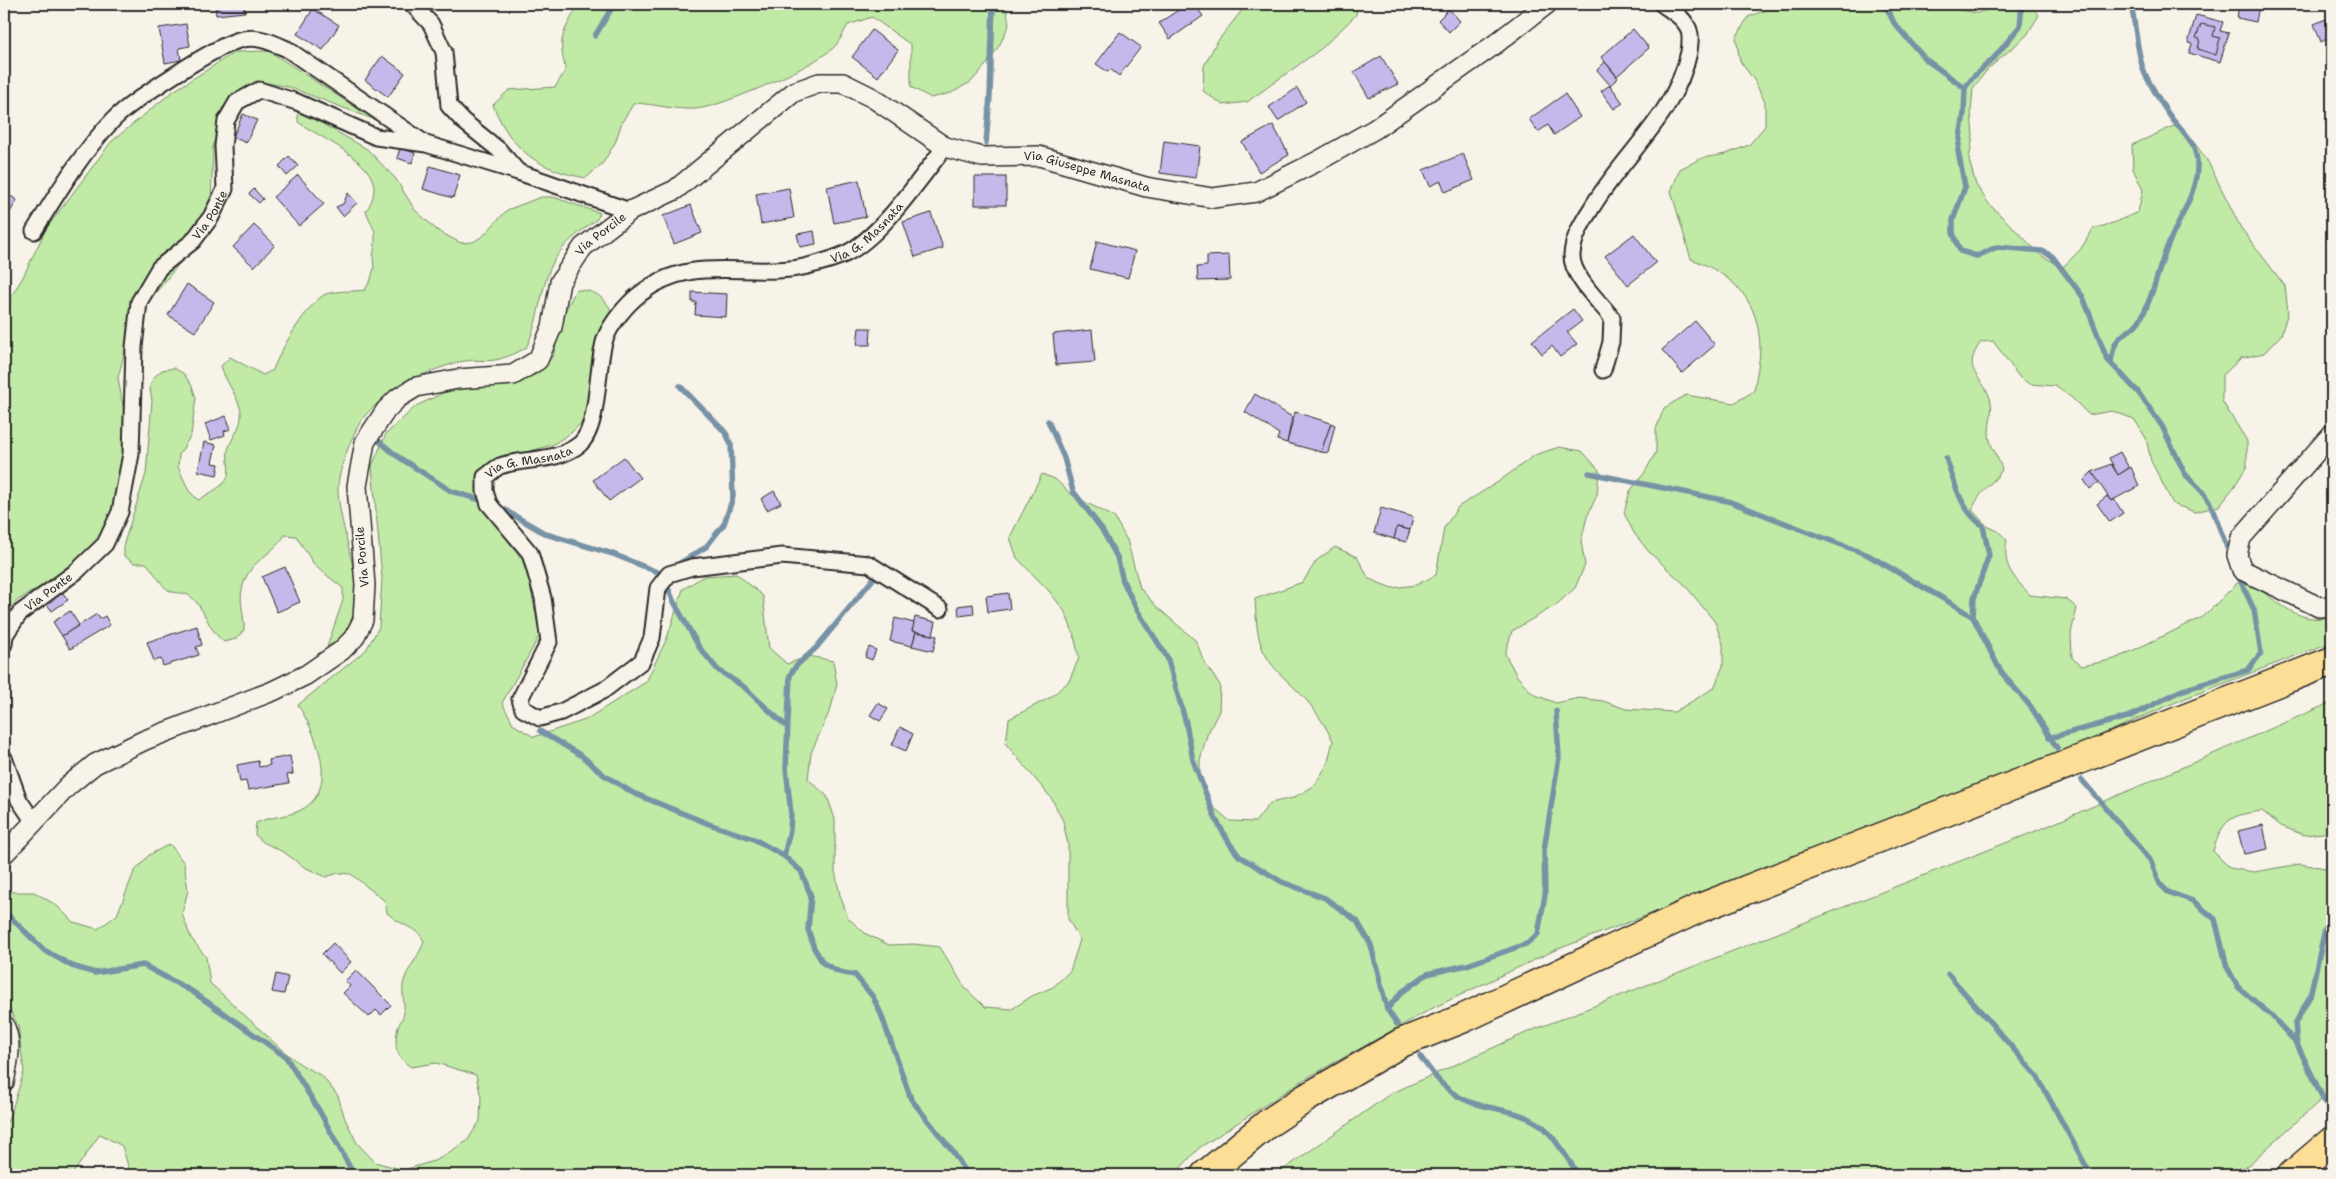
<svg xmlns="http://www.w3.org/2000/svg" width="2336" height="1179" font-family="'Shantell Sans',sans-serif">
<style>
.green{fill:#c0eaa6;stroke:#768a68}
.lines{fill:none;stroke-linecap:round;stroke-linejoin:round}
.stream{stroke:#7892a5;stroke-width:5.5}
.building{fill:#c4b9ea;stroke:#2b2b2b}
.minor-casing{stroke:#2b2b2b;stroke-width:19}
.tertiary-casing{stroke:#2b2b2b;stroke-width:22}
.motorway-casing{stroke:#2b2b2b;stroke-width:31}
.minor{stroke:#f7f3e8;stroke-width:15}
.tertiary{stroke:#f7f3e8;stroke-width:19}
.motorway{stroke:#fdde96;stroke-width:28}
.labels{text-anchor:middle;stroke-width:4;stroke-linejoin:round;paint-order:stroke}
.street-label{font-size:12px;fill:#2b2b2b;stroke:#f7f3e8}
</style>
<rect width="100%" height="100%" fill="#f7f3e8"/>
<filter id="ink" filterUnits="userSpaceOnUse"><feTurbulence type="fractalNoise" baseFrequency=".02" numOctaves="2"/><feDisplacementMap in="SourceGraphic" scale="10" xChannelSelector="R" yChannelSelector="G"/><feConvolveMatrix kernelMatrix="1 2 1 2 8 2 1 2 1" color-interpolation-filters="sRGB"/></filter>
<g filter="url(#ink)">
<g class="green">
<path d="M572 4H1006L1009 25 999 46 986 65 971 82 951 93 931 98 911 87V45L872 17 848 25C844 31 841 39 836 45 821 64 720 108 695 109 674 110 655 104 634 103L622 122 615 143 603 163 586 178C539 170 511 150 493 105L509 90 555 87 566 70C558 42 561 36 575 11Z"/>
<path d="M1247 4H1358L1356 15 1322 48 1247 102 1223 105 1203 91 1204 66 1216 43Z"/>
<path d="M1804 4H1939L1945 7 1977 13 2003 4H2030L2039 15 2027 35 1988 69 1973 88 1971 112 1973 136 1969 160 1976 185 1989 204 2042 256 2063 267 2080 250 2093 229 2116 222 2138 212 2143 190 2133 169 2132 145 2174 126 2193 141 2207 160 2241 228 2285 286 2288 312 2281 335 2264 353 2241 358 2222 376V401L2247 441V466L2234 487 2219 506 2195 512 2173 504 2151 461 2146 438 2134 419 2112 411 2089 415 2072 398 2055 386 2030 384 2020 378 1993 341 1981 342C1960 371 1982 375 1990 398 1994 410 1989 422 1989 433 1989 446 1999 457 2002 470 1991 486 1980 490 1972 510L1987 526 1998 531 2007 540C2002 567 2013 576 2030 595L2066 599 2077 608 2071 633 2072 658 2082 666 2115 659 2203 617 2237 583C2271 584 2286 627 2332 617V642L2183 699 1976 790 1553 951 1433 1008 1305 1079 1199 1148 1174 1175H128L129 1169 122 1146 100 1134 72 1175H4V1128L11 1113 24 1071 18 1026 4 998V896L10 892H34L56 905 73 922 98 929 117 915 134 872 149 855 170 844 184 863 188 890 182 914 191 938 206 957 210 983 281 1049 300 1064 322 1076 338 1096 345 1119 357 1143 375 1162 404 1170 437 1160 467 1141 480 1121 481 1097 476 1075 436 1063 411 1067C395 1056 394 1046 398 1027 400 1022 403 1018 404 1013 405 1002 400 988 405 978 410 965 420 955 424 941L418 932 396 920 387 913 385 901 351 874 338 873 326 877 304 867 285 853 263 842 255 835 256 823C271 816 287 817 301 810 341 789 315 732 298 705L366 650 379 627 382 578 372 466 386 434 416 406 443 393 535 375 553 356 566 309 576 290C593 289 603 296 611 310L587 417 571 433 552 445 494 461 480 474 476 488 483 506 526 565 540 635 502 703 514 725 534 737 585 720 646 682 667 638 683 589 704 576 737 574 763 596 769 648 787 664 809 656 833 661 837 684 831 708 811 753 808 779 827 796 835 819V871L840 895 848 918 866 934 889 945 914 944 940 947 965 988 985 1007 1012 1009 1032 996 1053 987 1070 971 1080 940 1068 919V845L1063 821 1052 799 1006 744 1009 719 1051 697 1069 681 1079 658 1074 635 1065 612 1050 592 1017 558 1010 537 1042 474 1055 479 1072 495 1114 517 1127 540 1140 588 1157 607 1196 641 1205 664 1220 685 1219 711 1207 735 1200 760V785L1212 806 1230 821 1255 822 1270 803 1293 798 1314 786 1327 765 1333 741C1326 727 1318 714 1308 702 1292 683 1269 669 1261 645 1256 630 1256 614 1255 599L1303 582 1316 561 1335 547 1357 557 1369 579 1392 588 1416 585 1436 575 1444 528 1458 507 1498 482 1535 455 1559 447 1582 451 1599 470 1597 495 1587 517 1581 541 1585 565 1575 588 1556 605 1512 631 1505 654 1517 676 1533 694 1556 703 1579 698 1603 701 1626 709 1674 712 1714 688 1723 666V644L1715 622 1684 584 1649 552 1634 533 1624 513 1630 491 1645 472 1656 452V429L1664 408 1686 395 1734 403 1754 391C1756 377 1760 361 1760 348 1759 300 1734 275 1691 259L1671 191 1680 169 1702 158 1726 154 1749 145 1765 126V102L1754 80 1740 61 1736 38 1748 17 1771 8H1796Z"/>
<path d="M269 51 375 120 289 87 262 82 241 92 222 108 213 147 211 204 196 243 132 322 118 378 127 428 121 483 105 535 81 563 18 600 4 615V308L23 277 46 229 111 142 172 92 235 52Z"/>
<path d="M298 110 367 149 395 178 415 210 438 231 461 243 473 242 483 236 507 210 541 197H553L600 213 597 219C584 229 568 240 559 253 540 278 541 319 526 348 516 353 506 358 495 360 485 362 474 359 464 361 442 366 416 376 397 388 387 395 371 408 363 418 353 432 339 469 338 486 337 538 385 613 327 647L343 600V588L315 566 296 536 285 535C269 559 248 560 242 590 239 602 245 617 244 630L236 639 224 642C207 629 205 607 190 596 184 592 174 594 168 590 161 585 153 570 146 563H134L124 556V543L146 474 152 401 150 389 153 378 162 370 174 368 184 374 192 386 196 398 191 435 179 455 178 467 189 491 198 500C206 495 221 488 226 480 232 472 226 460 228 450 232 435 245 425 240 407 235 392 225 381 221 366L230 357 263 375 273 370C279 352 309 301 326 294 338 290 353 292 365 290L371 279 374 268 373 257 375 245V232L366 211C370 205 374 197 374 189 375 160 318 137 298 122Z"/>
<path d="M2332 702V832L2304 835 2281 826 2262 811C2230 815 2223 819 2213 851L2230 868 2254 872 2300 864 2332 869V1090L2237 1175H1276L1390 1094 1528 1032 2041 829Z"/>
</g>
<g class="lines">
<g class="stream">
<path d="M1885 4 1894 23 1925 59 1965 88"/>
<path d="M2022 4 2020 26 1994 58 1973 77 1965 88 1964 113 1958 151 1965 187 1953 220V233L1960 251 1977 256 1997 247 2042 251 2052 256 2083 297 2107 359 2138 392 2162 426 2185 474 2201 490 2210 503 2231 558"/>
<path d="M595 36 614 4"/>
<path d="M986 143 990 96 993 4"/>
<path d="M2111 363C2115 327 2129 339 2141 318 2153 297 2157 273 2166 250 2176 223 2199 192 2197 161 2195 141 2184 134 2173 120 2163 107 2153 89 2145 74 2138 60 2135 21 2131 4"/>
<path d="M1048 421 1064 458 1073 491 1101 528 1117 557 1123 581 1137 610 1167 657 1186 723 1193 760 1216 820 1230 844 1239 856 1282 882 1325 898 1357 921 1371 945 1387 1009 1397 1024"/>
<path d="M373 436 397 456 451 491 487 502"/>
<path d="M1946 458C1955 483 1960 510 1983 526L1989 555 1974 598 1973 617"/>
<path d="M1589 473 1728 501 1868 555 1954 605 1973 617 2001 672 2031 707 2057 748"/>
<path d="M498 506 546 534 613 554 662 574 674 602 699 647 718 670 744 687 786 726"/>
<path d="M675 566 706 547 724 524 733 497 731 445 726 433 680 386"/>
<path d="M540 731 582 756 604 775 633 793 709 824 754 839 784 856 801 871 811 896 808 929 814 948 823 963 839 972 855 975 873 997 881 1014 911 1099 953 1152 968 1175"/>
<path d="M2049 738 2131 716 2180 691 2248 670 2261 653 2254 610 2237 573"/>
<path d="M2082 780 2150 860 2160 884 2168 892 2193 901 2215 919 2227 967 2238 987 2272 1016 2297 1044 2331 1115"/>
<path d="M784 856 790 830 791 814 786 768 790 675 796 666 816 648 874 578 867 556"/>
<path d="M7 914 44 950 72 966 95 973 143 965 193 992 286 1057 320 1112 354 1175"/>
<path d="M1948 974 2037 1076 2091 1175"/>
<path d="M1387 1009 1402 992 1427 974 1467 965 1526 944 1538 934 1545 895 1544 850 1559 757 1556 711"/>
<path d="M2297 1044 2295 1024 2310 996 2325 929 2332 920"/>
<path d="M1420 1056C1434 1076 1446 1093 1470 1102 1493 1110 1521 1110 1542 1126 1553 1134 1570 1163 1579 1175"/>
</g>
</g>
<g class="building">
<path d="M215 4H244L245 12 216 15Z"/>
<path d="M1187 4H1194L1203 16 1170 39 1159 23Z"/>
<path d="M2239 4 2259 6 2256 22 2237 18Z"/>
<path d="M2279 4H2312L2311 7Z"/>
<path d="M313 9 339 25 323 50 297 34Z"/>
<path d="M1449 9 1460 21 1449 32 1438 20Z"/>
<path d="M2196 15 2223 22 2220 31 2229 33 2220 62 2189 53 2192 44 2188 43Z"/>
<path d="M2326 19 2332 36 2321 42 2314 24Z"/>
<path d="M186 24 190 46 179 48 181 60 165 63 159 28Z"/>
<path d="M2201 24 2215 27 2213 36 2220 38 2216 55 2198 49 2200 39 2196 38Z"/>
<path d="M1633 29 1649 48 1617 76 1601 57Z"/>
<path d="M872 30 898 50 878 77 852 57Z"/>
<path d="M1120 32 1141 47 1119 76 1110 69 1108 72 1096 64Z"/>
<path d="M382 56 405 73 388 97 365 80Z"/>
<path d="M1381 56 1398 84 1369 98 1354 72Z"/>
<path d="M1605 62 1618 78 1610 85 1597 70Z"/>
<path d="M1610 85 1623 103 1614 109 1601 91Z"/>
<path d="M1297 88 1306 102 1278 121 1269 107Z"/>
<path d="M1565 94 1580 117 1554 135 1548 125 1538 132 1529 119Z"/>
<path d="M243 114 257 120 246 143 233 137Z"/>
<path d="M1273 125 1289 155 1259 172 1242 142Z"/>
<path d="M1164 141 1200 146 1196 178 1160 173Z"/>
<path d="M400 148 415 153 412 163 397 158Z"/>
<path d="M1463 154 1474 180 1445 192 1441 181 1430 186 1423 170Z"/>
<path d="M289 156 298 166 287 176 279 166Z"/>
<path d="M430 166 460 175 453 198 423 189Z"/>
<path d="M298 175 324 204 299 226 273 197Z"/>
<rect x="975" y="177" width="31" height="28"/>
<path d="M859 180 866 217 834 223 827 187Z"/>
<path d="M789 188 794 218 761 224 756 194Z"/>
<path d="M254 189 263 199 259 203 249 194Z"/>
<path d="M4 192 17 200 4 223Z"/>
<path d="M348 193 357 203 343 216 336 207 343 204Z"/>
<path d="M691 205 702 233 674 244 663 216Z"/>
<path d="M931 213 943 248 915 257 903 222Z"/>
<path d="M254 225 275 245 254 267 233 247Z"/>
<path d="M814 231 816 244 800 247 797 234Z"/>
<path d="M1634 234 1656 263 1628 285 1605 256Z"/>
<path d="M1097 241 1135 251 1128 278 1090 269Z"/>
<path d="M1229 255 1230 280 1198 281 1197 267 1207 266V256Z"/>
<path d="M187 284 214 302 195 332 168 315Z"/>
<path d="M692 292 727 294 726 317 695 315 696 302H692Z"/>
<path d="M1573 309 1582 321 1567 332 1577 344 1560 357 1552 346 1542 354 1532 341Z"/>
<path d="M1695 321 1715 345 1682 373 1662 350Z"/>
<path d="M859 328H871L870 345H857Z"/>
<path d="M1092 330 1095 362 1056 365 1053 334Z"/>
<path d="M1255 394 1292 417 1287 443 1277 440 1279 434 1245 412Z"/>
<path d="M1295 412 1331 423 1321 452 1287 443Z"/>
<path d="M226 416 231 429 224 431 225 435 211 440 205 424Z"/>
<path d="M1331 423 1335 425 1328 453 1321 452Z"/>
<path d="M204 442 216 445 212 463 219 464 217 475 198 471Z"/>
<path d="M2120 452 2129 468 2118 475 2109 458Z"/>
<path d="M624 457 640 478 609 501 593 480Z"/>
<path d="M2111 464 2118 475 2131 467 2139 486 2111 501 2092 472Z"/>
<path d="M2092 472 2099 482 2090 489 2084 480Z"/>
<path d="M774 491 781 503 767 510 761 499Z"/>
<path d="M2107 496 2111 501 2114 499 2123 513 2110 522 2097 504Z"/>
<path d="M1381 508 1413 517 1410 530 1397 527 1394 539 1374 533Z"/>
<path d="M1397 527 1410 530 1406 542 1394 539Z"/>
<path d="M285 567 300 602 277 612 262 577Z"/>
<path d="M58 586 68 600 52 611 42 598Z"/>
<path d="M1008 593 1010 609 988 612 986 596Z"/>
<path d="M973 604 974 614 959 616 958 606Z"/>
<path d="M70 611 79 625 62 636 53 622Z"/>
<path d="M97 614 100 619 105 616 110 625 70 649 62 636Z"/>
<path d="M915 617 936 622 933 635 912 631Z"/>
<path d="M895 618 914 623 912 631 916 632 912 646 890 641Z"/>
<path d="M197 626 202 645 196 647 199 655 163 666 161 659 154 661 147 642Z"/>
<path d="M916 632 937 636 933 651 912 646Z"/>
<path d="M869 647 876 650 872 660 865 657Z"/>
<path d="M878 703 888 709 880 721 870 715Z"/>
<path d="M900 727 913 734 906 751 892 745Z"/>
<path d="M290 756 293 774 287 775 289 783 248 790 246 781 240 782 237 765 258 761 259 767 270 765 269 760Z"/>
<path d="M2263 825 2268 849 2244 854 2238 831Z"/>
<path d="M333 943 351 962 340 973 322 954Z"/>
<path d="M356 970 391 1005 381 1015 376 1010 369 1017 343 993 350 986 345 981Z"/>
<path d="M276 974 288 977 284 994 272 992Z"/>
</g>
<g class="lines">
<defs>
<g id="minor">
<path d="M412 4 431 24 444 52 449 106 463 121 499 150 518 172"/>
<path d="M34 231C58 192 82 152 114 119 133 100 214 47 239 40 257 35 271 42 287 49L423 142"/>
<path d="M1603 370 1611 342 1612 318C1600 302 1571 276 1572 255 1573 238 1582 223 1591 209 1622 156 1676 115 1689 52 1690 43 1692 34 1687 26 1682 16 1670 10 1662 4"/>
<path id="s1" d="M940 609 869 564 782 556 692 567 669 574 658 588 652 638 642 661 604 690 561 712 540 718 523 709 520 699 549 642 543 598 530 553 489 504 485 491V477C490 474 495 468 500 466 527 457 556 463 580 444 600 426 596 366 605 339 611 323 627 304 640 294 687 256 737 275 790 269 804 268 832 260 845 254 881 237 920 178 945 147"/>
<path id="s2" d="M4 644 5 635 20 613 77 571 105 544 120 512 131 454 134 347 139 302 159 268 193 241 211 217 225 189 223 146 226 121 237 102 259 90 297 102 376 137 426 144 518 172 630 211"/>
<path d="M4 758 19 800 34 822"/>
</g>
<g id="tertiary">
<path d="M2332 434 2241 538 2237 555 2242 570 2319 607 2332 606"/>
<path id="s3" d="M4 854 68 786 95 764 145 740 273 691 306 675 341 651 354 638 363 620 365 585 357 486 365 442 386 410 398 398 416 387 458 379 513 375 538 360 552 327 560 282 583 247 630 211 675 190 794 92 819 83H843L873 98 945 147 982 157 1039 156 1146 187 1213 198 1256 192 1318 161 1375 129 1494 45 1547 4"/>
<path d="M4 1025C13 1044 8 1063 4 1082"/>
</g>
<g id="motorway">
<path d="M1205 1175 1267 1124 1306 1098 1401 1043 1464 1018 1700 908 2332 661"/>
<path d="M2292 1175 2332 1141"/>
</g>
</defs>
<use href="#minor" class="minor-casing"/>
<use href="#tertiary" class="tertiary-casing"/>
<use href="#motorway" class="motorway-casing"/>
<use href="#minor" class="minor"/>
<use href="#tertiary" class="tertiary"/>
<use href="#motorway" class="motorway"/>
</g>
</g>
<g class="labels">
<g class="street-label">
<text dy="4" stroke="none"><textPath href="#s3" startOffset="1524">Via Giuseppe Masnata</textPath></text>
<text dy="4" stroke="none"><textPath href="#s2" startOffset="506">Via Ponte</textPath></text>
<text dy="4" stroke="none"><textPath href="#s1" startOffset="1286">Via G. Masnata</textPath></text>
<text dy="4" stroke="none"><textPath href="#s3" startOffset="966">Via Porcile</textPath></text>
<text dy="4" stroke="none"><textPath href="#s1" startOffset="821">Via G. Masnata</textPath></text>
<text transform="translate(362 557) rotate(-95)" y="4">Via Porcile</text>
<text dy="4" stroke="none"><textPath href="#s2" startOffset="71">Via Ponte</textPath></text>
</g>
</g>
<rect width="2336" height="1179" fill="none" stroke="#f7f3e8" stroke-width="20"/>
<rect x="10" y="10" width="2316" height="1159" fill="none" stroke="#2b2b2b" stroke-width="2" filter="url(#ink)"/>
</svg>
